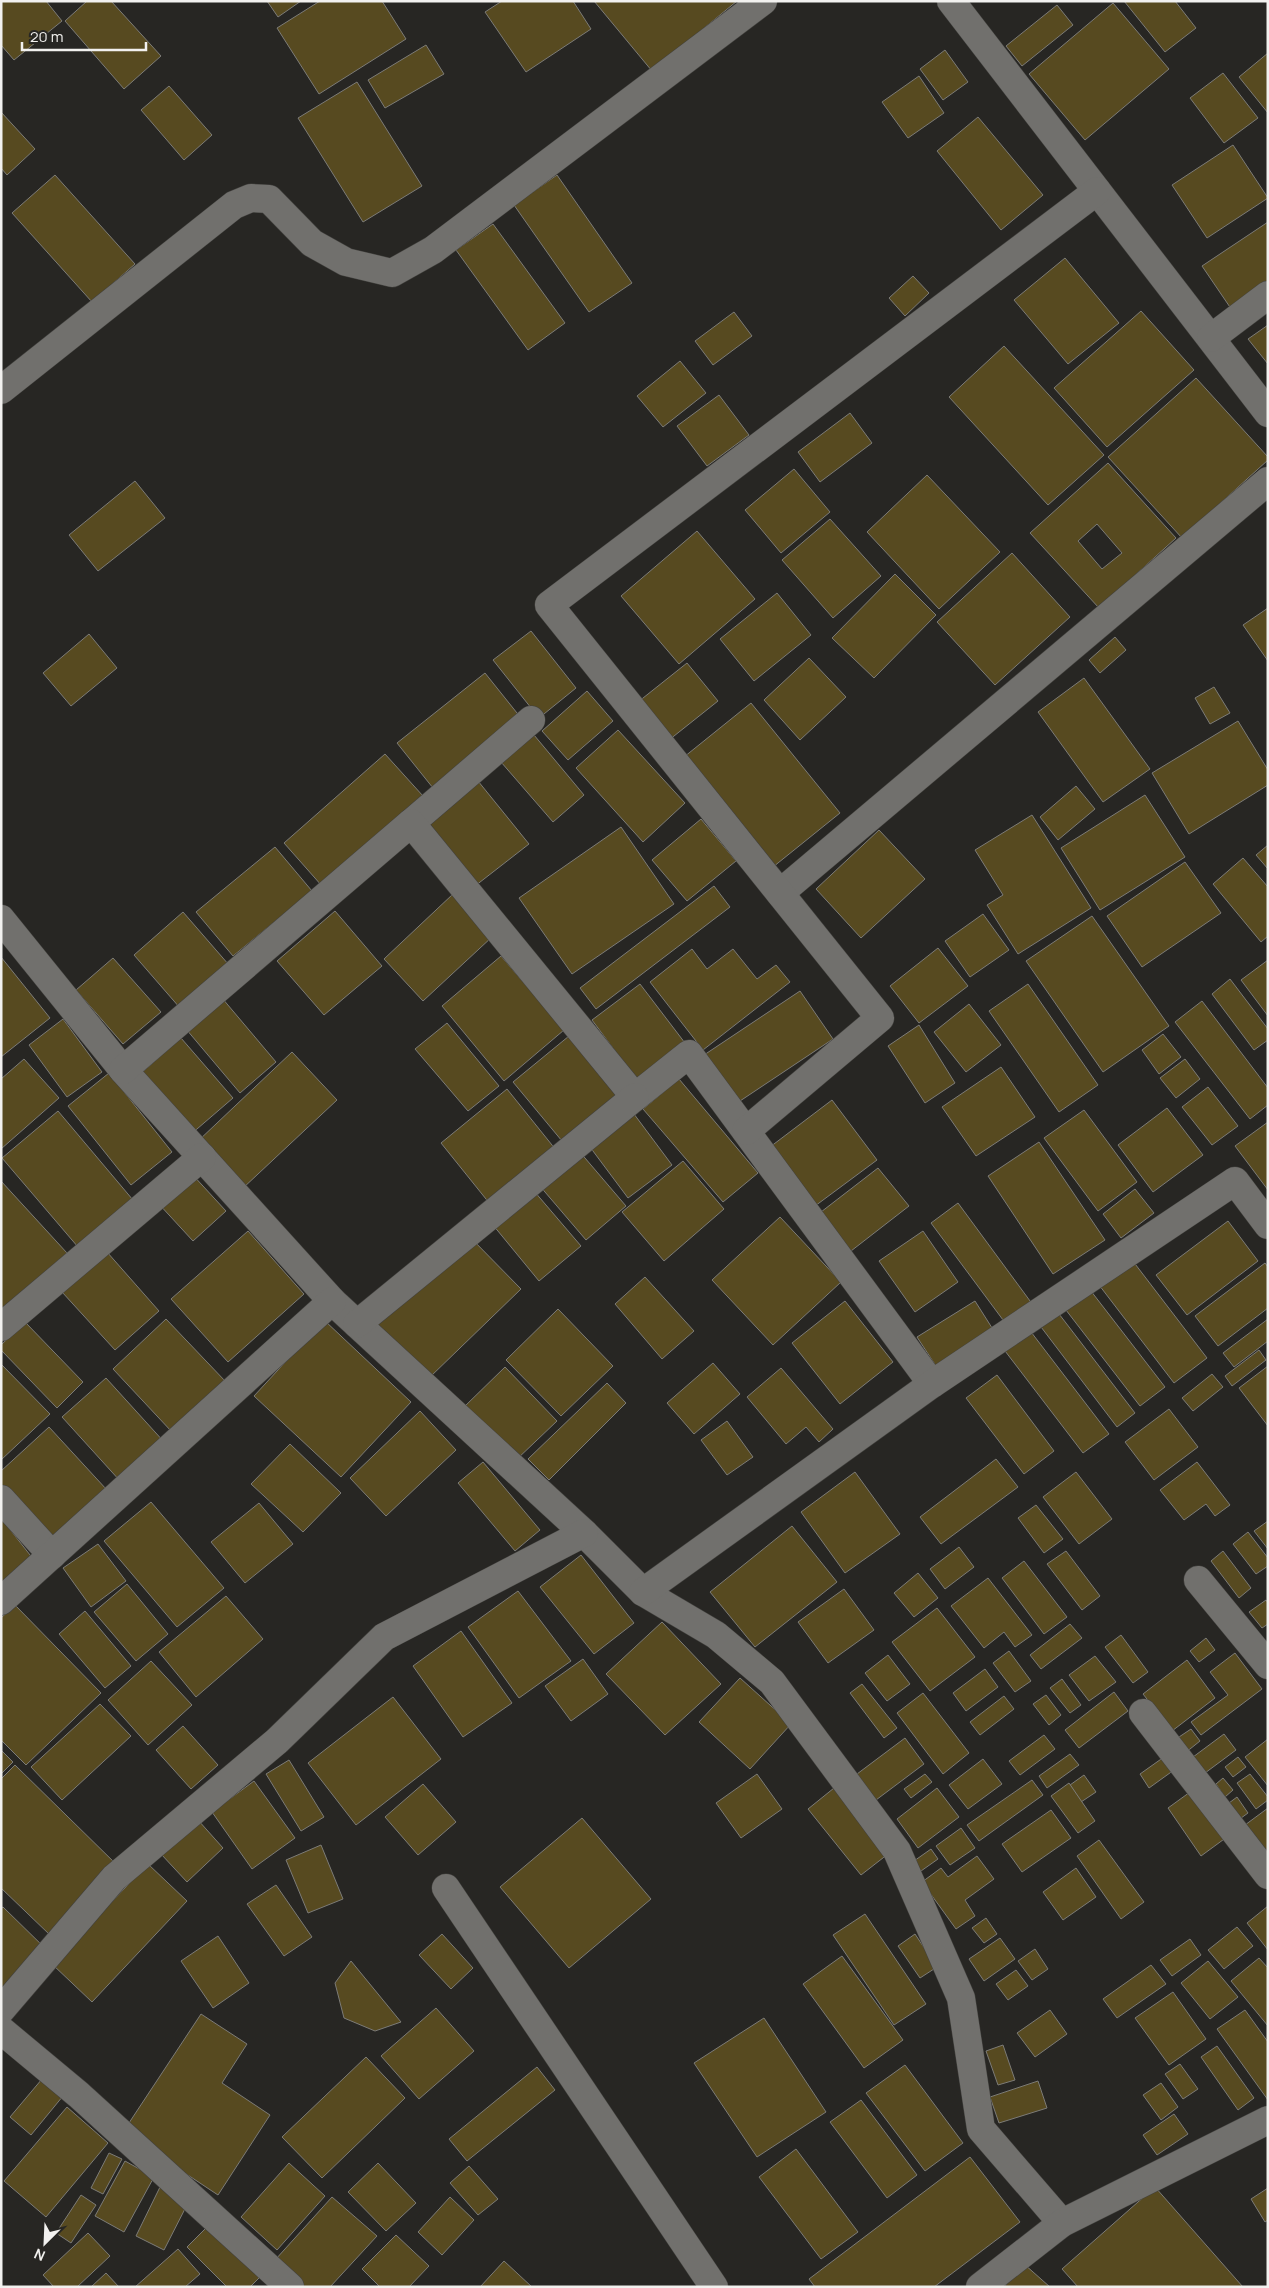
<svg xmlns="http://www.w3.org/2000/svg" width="1269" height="2288" font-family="Manrope,sans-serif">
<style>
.building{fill:#574a20;stroke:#7c7b77;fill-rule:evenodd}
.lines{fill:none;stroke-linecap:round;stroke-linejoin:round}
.street-casing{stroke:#42413e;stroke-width:29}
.secondary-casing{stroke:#42413e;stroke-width:29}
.street{stroke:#71706d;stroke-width:28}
.secondary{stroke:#71706d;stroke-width:28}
</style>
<rect width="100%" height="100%" fill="#272623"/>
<g class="building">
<path d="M1 1H46L62 21 14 60 1 45Z"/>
<path d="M87 1H111L161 56 124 89 65 21Z"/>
<path d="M267 1H301L278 17Z"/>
<path d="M320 1H382L406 39 319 94 277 28Z"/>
<path d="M502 1H573L591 29 526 72 485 12Z"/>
<path d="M594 1H737L652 71Z"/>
<path d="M1124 1H1175L1196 28 1165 52Z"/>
<path d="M1113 3 1169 69 1085 140 1029 74Z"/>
<path d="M1057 5 1073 25 1022 66 1006 46Z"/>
<path d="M426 45 444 74 385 108 368 80Z"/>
<path d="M945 50 968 82 943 100 920 69Z"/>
<path d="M1268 53V113L1239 77Z"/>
<path d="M1223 73 1258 118 1224 143 1190 98Z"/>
<path d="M919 76 944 113 908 138 882 102Z"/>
<path d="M357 82 422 186 363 222 298 118Z"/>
<path d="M169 86 212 135 184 160 141 110Z"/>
<path d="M1 112 35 149 7 175 1 168Z"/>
<path d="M978 117 1043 195 1001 230 937 151Z"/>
<path d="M1233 145 1268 198 1207 238 1172 185Z"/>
<path d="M55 175 135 264 92 302 12 213Z"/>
<path d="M557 175 632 283 589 312 514 205Z"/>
<path d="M1268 222V295L1236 316 1202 266Z"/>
<path d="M493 224 565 323 528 350 456 250Z"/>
<path d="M1065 258 1119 323 1068 364 1014 300Z"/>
<path d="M913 276 929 293 905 316 889 298Z"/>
<path d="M1141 311 1194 370 1107 447 1054 388Z"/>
<path d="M734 312 752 336 713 365 695 341Z"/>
<path d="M1268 325V364L1248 339Z"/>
<path d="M1004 346 1104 455 1048 505 949 397Z"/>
<path d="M680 361 706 393 663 427 637 396Z"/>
<path d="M1196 378 1268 457V460L1182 538 1108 457Z"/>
<path d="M719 395 749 435 707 466 677 426Z"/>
<path d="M850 413 872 443 820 482 798 452Z"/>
<path d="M1108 463 1176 538 1099 608 1030 533ZM1097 524 1122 553 1102 569 1078 541Z"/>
<path d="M794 469 830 512 781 553 745 510Z"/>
<path d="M927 475 1000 552 939 609 867 532Z"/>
<path d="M135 481 165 518 98 571 69 535Z"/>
<path d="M830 519 881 576 833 618 782 560Z"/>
<path d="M697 531 755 599 679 664 621 596Z"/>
<path d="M1012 553 1070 617 995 685 937 622Z"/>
<path d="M895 574 936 615 874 678 832 638Z"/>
<path d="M777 593 811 635 754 681 720 639Z"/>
<path d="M1268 608V661L1243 625Z"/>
<path d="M531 631 576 688 539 718 493 660Z"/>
<path d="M89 634 117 668 71 706 43 673Z"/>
<path d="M1115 637 1126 650 1100 673 1089 660Z"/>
<path d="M809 658 846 697 800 740 764 700Z"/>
<path d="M687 663 718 701 669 740 638 702Z"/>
<path d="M485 673 521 718 433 788 397 743Z"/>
<path d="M1084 678 1150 769 1103 802 1038 712Z"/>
<path d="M1214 687 1230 713 1210 724 1195 698Z"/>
<path d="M587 691 613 721 568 760 542 731Z"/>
<path d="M751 703 840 813 773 867 684 757Z"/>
<path d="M1238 721 1268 770V785L1189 834 1152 773Z"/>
<path d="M618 730 685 803 643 842 576 768Z"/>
<path d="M534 735 584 795 553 822 501 762Z"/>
<path d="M385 754 423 796 322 886 284 843Z"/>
<path d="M478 781 529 844 475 886 426 824Z"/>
<path d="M1076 786 1095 809 1058 840 1040 817Z"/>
<path d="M1145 795 1185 857 1100 910 1061 848Z"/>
<path d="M1032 815 1091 908 1018 954 987 905 1003 895 975 850Z"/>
<path d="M701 819 736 861 687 901 652 860Z"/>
<path d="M621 827 674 904 572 974 519 898Z"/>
<path d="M879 830 925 879 861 938 816 889Z"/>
<path d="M1268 845V869L1256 855Z"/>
<path d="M275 847 312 891 233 956 196 912Z"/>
<path d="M1243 858 1268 887V936L1261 942 1213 884Z"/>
<path d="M1185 862 1221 913 1142 967 1107 916Z"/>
<path d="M714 886 730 907 596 1009 580 988Z"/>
<path d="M453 894 493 936 423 1001 384 959Z"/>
<path d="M335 911 382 966 324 1015 277 961Z"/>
<path d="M183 912 229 965 180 1008 134 955Z"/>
<path d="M983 914 1009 950 970 977 945 941Z"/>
<path d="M1092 916 1169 1026 1103 1072 1026 961Z"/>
<path d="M938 948 968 986 919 1023 890 986Z"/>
<path d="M692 949 707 969 733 949 757 979 776 965 790 982 703 1050 650 982Z"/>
<path d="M501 956 564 1030 504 1081 442 1006Z"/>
<path d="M1 957 50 1018 1 1057Z"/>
<path d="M113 958 161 1012 123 1044 76 990Z"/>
<path d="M1268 960V1016L1241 980Z"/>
<path d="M1230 979 1268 1029V1040L1254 1050 1212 994Z"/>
<path d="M640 984 685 1043 636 1079 592 1020Z"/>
<path d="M1028 984 1098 1085 1059 1112 989 1011Z"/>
<path d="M800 991 833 1039 734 1105 701 1057Z"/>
<path d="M222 998 276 1062 240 1093 186 1029Z"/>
<path d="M1202 1001 1268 1088V1105L1250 1119 1175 1022Z"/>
<path d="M969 1004 1001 1045 966 1072 934 1032Z"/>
<path d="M63 1019 102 1072 67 1097 29 1045Z"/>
<path d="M447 1023 499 1086 468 1111 415 1049Z"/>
<path d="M919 1025 955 1083 925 1103 888 1046Z"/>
<path d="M1163 1034 1181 1057 1159 1074 1142 1050Z"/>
<path d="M569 1036 618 1094 562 1141 513 1082Z"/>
<path d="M181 1038 233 1098 190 1135 139 1075Z"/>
<path d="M292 1052 337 1100 242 1189 197 1142Z"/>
<path d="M24 1059 59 1098 1 1149V1079Z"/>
<path d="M1185 1059 1200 1079 1176 1098 1160 1078Z"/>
<path d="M1001 1067 1035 1117 976 1156 942 1107Z"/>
<path d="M109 1073 172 1152 131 1185 68 1106Z"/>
<path d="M679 1079 758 1173 723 1202 643 1109Z"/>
<path d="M1208 1087 1238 1126 1212 1145 1182 1107Z"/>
<path d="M507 1089 556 1150 490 1204 441 1143Z"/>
<path d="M832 1100 877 1160 815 1206 770 1147Z"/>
<path d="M1167 1108 1203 1155 1153 1192 1118 1145Z"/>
<path d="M1084 1110 1137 1182 1098 1211 1044 1138Z"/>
<path d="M58 1111 133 1200 78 1247 2 1158Z"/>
<path d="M634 1114 672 1165 628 1198 590 1147Z"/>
<path d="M1268 1122V1190L1235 1146Z"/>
<path d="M1039 1142 1105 1240 1053 1274 988 1176Z"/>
<path d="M579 1151 626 1206 586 1240 539 1185Z"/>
<path d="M179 1160 226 1211 193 1241 146 1190Z"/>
<path d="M683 1161 724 1209 664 1261 622 1212Z"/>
<path d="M878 1168 909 1206 851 1251 821 1212Z"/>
<path d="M1 1181 67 1253 1 1310Z"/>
<path d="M1135 1189 1154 1213 1121 1238 1103 1214Z"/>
<path d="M534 1191 581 1246 539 1281 493 1225Z"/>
<path d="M958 1203 1033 1305 1006 1324 931 1223Z"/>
<path d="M780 1217 841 1282 773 1345 712 1280Z"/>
<path d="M1228 1221 1258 1261 1187 1315 1156 1275Z"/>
<path d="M248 1231 304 1294 228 1362 171 1299Z"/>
<path d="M923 1231 958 1282 915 1312 879 1261Z"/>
<path d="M468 1235 521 1289 429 1378 376 1323Z"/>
<path d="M107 1252 159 1311 115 1350 62 1292Z"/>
<path d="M1129 1256 1207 1358 1174 1383 1096 1281Z"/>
<path d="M1265 1263 1268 1267V1308L1218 1346 1195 1316Z"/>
<path d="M645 1277 694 1331 662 1359 615 1304Z"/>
<path d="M1084 1282 1165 1387 1140 1406 1059 1301Z"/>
<path d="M845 1301 893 1362 840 1404 792 1343Z"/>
<path d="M975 1301 994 1331 936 1366 917 1337Z"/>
<path d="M558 1309 613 1366 561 1416 506 1360Z"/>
<path d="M1056 1310 1135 1413 1117 1427 1038 1323Z"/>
<path d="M166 1319 226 1382 172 1432 113 1369Z"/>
<path d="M1268 1319V1341L1234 1367 1223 1353Z"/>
<path d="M324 1320 411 1402 341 1477 254 1396Z"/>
<path d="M25 1322 83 1382 57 1408 1 1350V1345Z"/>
<path d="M1028 1328 1109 1434 1083 1453 1002 1347Z"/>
<path d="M1259 1350 1266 1360 1232 1386 1225 1376Z"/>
<path d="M713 1363 740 1394 694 1434 667 1403Z"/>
<path d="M1 1364 50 1414 1 1460Z"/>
<path d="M1268 1366V1426L1239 1388Z"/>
<path d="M505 1367 557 1421 515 1461 463 1408Z"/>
<path d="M781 1368 833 1429 819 1442 806 1427 786 1444 747 1397Z"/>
<path d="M1212 1374 1223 1387 1193 1411 1182 1398Z"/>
<path d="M997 1375 1054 1451 1024 1474 966 1398Z"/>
<path d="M106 1378 165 1443 121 1482 62 1417Z"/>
<path d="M607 1383 626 1403 549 1480 528 1459Z"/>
<path d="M1169 1409 1198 1447 1154 1480 1125 1442Z"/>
<path d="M420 1411 456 1450 386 1516 350 1478Z"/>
<path d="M727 1421 753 1457 727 1475 701 1440Z"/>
<path d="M49 1427 107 1490 52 1540 1 1486V1471Z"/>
<path d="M290 1444 341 1493 303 1532 251 1484Z"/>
<path d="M996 1459 1018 1487 941 1544 920 1517Z"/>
<path d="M483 1462 540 1530 515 1551 458 1483Z"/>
<path d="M1197 1462 1230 1505 1215 1516 1206 1504 1184 1520 1160 1490Z"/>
<path d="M855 1472 900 1534 845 1573 801 1512Z"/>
<path d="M1076 1472 1112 1519 1079 1544 1043 1497Z"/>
<path d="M151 1502 224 1588 177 1627 104 1541Z"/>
<path d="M259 1503 293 1544 245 1583 211 1542Z"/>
<path d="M1036 1505 1063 1539 1044 1553 1018 1518Z"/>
<path d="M1 1518 34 1560 1 1584Z"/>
<path d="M1268 1521V1549L1254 1531Z"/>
<path d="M792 1526 837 1582 755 1647 710 1592Z"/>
<path d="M1248 1532 1268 1558V1566L1256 1574 1233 1544Z"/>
<path d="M98 1544 126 1581 91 1607 63 1568Z"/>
<path d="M959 1547 974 1567 945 1589 930 1569Z"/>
<path d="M1066 1551 1100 1596 1082 1610 1047 1564Z"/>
<path d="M1223 1551 1251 1588 1239 1598 1211 1561Z"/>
<path d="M581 1555 634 1623 594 1654 540 1587Z"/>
<path d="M1024 1561 1067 1617 1044 1634 1002 1578Z"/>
<path d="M918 1573 938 1598 914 1617 894 1593Z"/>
<path d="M988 1578 1032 1635 1015 1647 1004 1632 984 1648 951 1606Z"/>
<path d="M127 1584 168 1634 136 1661 94 1612Z"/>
<path d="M844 1589 874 1630 828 1663 798 1622Z"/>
<path d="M518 1591 571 1661 519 1698 468 1627Z"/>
<path d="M226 1596 263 1639 196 1697 159 1652Z"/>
<path d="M1266 1600 1268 1603V1624L1262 1628 1249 1612Z"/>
<path d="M15 1605 101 1693 26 1765 1 1740V1618Z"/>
<path d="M937 1608 975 1657 930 1691 892 1642Z"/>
<path d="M85 1611 131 1666 105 1688 59 1634Z"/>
<path d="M662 1622 721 1684 665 1735 606 1674Z"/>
<path d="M1070 1624 1082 1638 1041 1669 1030 1655Z"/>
<path d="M461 1631 512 1703 463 1737 413 1666Z"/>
<path d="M1121 1635 1148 1672 1133 1683 1105 1647Z"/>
<path d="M1206 1638 1215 1650 1199 1662 1190 1651Z"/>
<path d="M1009 1651 1031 1681 1015 1692 993 1663Z"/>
<path d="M1235 1653 1262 1689 1201 1735 1191 1722 1228 1695 1210 1672Z"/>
<path d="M888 1655 910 1684 887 1701 865 1673Z"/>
<path d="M1095 1656 1116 1682 1089 1701 1069 1675Z"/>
<path d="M583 1659 608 1694 571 1721 545 1686Z"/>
<path d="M1187 1660 1215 1698 1172 1731 1143 1694Z"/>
<path d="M151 1661 192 1705 148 1745 108 1700Z"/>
<path d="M985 1669 998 1687 966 1711 953 1693Z"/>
<path d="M740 1678 791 1724 750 1769 699 1722Z"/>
<path d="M1062 1679 1081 1705 1070 1713 1050 1688Z"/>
<path d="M862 1684 897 1728 884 1738 850 1693Z"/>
<path d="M1114 1692 1128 1711 1079 1748 1065 1730Z"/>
<path d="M923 1693 969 1753 943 1774 897 1713Z"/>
<path d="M1046 1695 1061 1715 1049 1725 1033 1704Z"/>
<path d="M1004 1696 1014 1709 980 1735 970 1722Z"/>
<path d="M393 1697 441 1759 356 1825 308 1763Z"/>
<path d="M100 1704 131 1736 62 1800 31 1767Z"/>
<path d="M183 1726 218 1765 191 1789 156 1750Z"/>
<path d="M1191 1729 1200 1741 1185 1753 1176 1739Z"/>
<path d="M1224 1734 1236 1750 1205 1773 1193 1757Z"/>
<path d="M1044 1735 1055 1749 1020 1775 1009 1761Z"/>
<path d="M905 1738 924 1764 876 1800 857 1774Z"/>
<path d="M1268 1739V1786L1245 1757Z"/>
<path d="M1 1750 13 1762 1 1774Z"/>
<path d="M1070 1754 1079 1765 1047 1788 1039 1776Z"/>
<path d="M1164 1757 1174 1770 1149 1788 1140 1774Z"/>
<path d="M1238 1757 1246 1767 1233 1777 1225 1767Z"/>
<path d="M983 1759 1002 1784 968 1809 949 1785Z"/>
<path d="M289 1760 324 1817 301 1831 266 1774Z"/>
<path d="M15 1765 118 1866 50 1935 1 1888V1779Z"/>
<path d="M757 1774 782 1809 741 1838 716 1803Z"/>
<path d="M925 1774 932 1782 911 1798 904 1789Z"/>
<path d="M1250 1774 1268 1797V1800L1256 1809 1237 1783Z"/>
<path d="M1084 1775 1096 1792 1081 1802 1070 1785Z"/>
<path d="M1223 1778 1233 1790 1225 1797 1216 1784Z"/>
<path d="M1032 1780 1043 1795 979 1841 967 1825Z"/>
<path d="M254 1781 295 1838 252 1869 212 1812Z"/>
<path d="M1069 1783 1095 1821 1078 1833 1051 1796Z"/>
<path d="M423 1784 456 1822 418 1855 385 1817Z"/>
<path d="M1197 1787 1231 1834 1201 1856 1168 1808Z"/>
<path d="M834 1788 888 1854 861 1875 808 1809Z"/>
<path d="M937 1788 959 1817 918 1848 897 1819Z"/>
<path d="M1237 1797 1248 1813 1237 1821 1225 1806Z"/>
<path d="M1268 1808V1852L1245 1825Z"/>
<path d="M1051 1810 1071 1838 1022 1872 1002 1844Z"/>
<path d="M582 1818 651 1899 569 1968 500 1887Z"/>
<path d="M198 1820 223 1848 187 1882 161 1854Z"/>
<path d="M961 1828 975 1848 950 1865 936 1846Z"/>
<path d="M1099 1840 1144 1902 1121 1919 1077 1856Z"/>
<path d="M321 1845 343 1899 308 1913 286 1860Z"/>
<path d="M931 1849 938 1859 921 1871 914 1861Z"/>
<path d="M977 1856 994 1879 965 1900 975 1916 956 1929 922 1882 941 1868 948 1877Z"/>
<path d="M148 1864 187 1901 92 2002 52 1964Z"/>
<path d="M1076 1868 1096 1897 1063 1920 1043 1892Z"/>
<path d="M276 1885 312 1937 284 1956 247 1904Z"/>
<path d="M1268 1906V1950L1247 1923Z"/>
<path d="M3 1907 49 1952 1 2002V1908Z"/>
<path d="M865 1914 926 2004 894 2025 833 1935Z"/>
<path d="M986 1918 997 1934 984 1943 972 1928Z"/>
<path d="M1237 1927 1253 1946 1224 1969 1208 1950Z"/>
<path d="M442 1934 473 1968 451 1989 419 1955Z"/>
<path d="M915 1934 937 1967 920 1978 898 1946Z"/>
<path d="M218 1936 249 1983 213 2008 181 1961Z"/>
<path d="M1000 1938 1015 1959 984 1981 969 1959Z"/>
<path d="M1190 1939 1201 1955 1172 1976 1160 1960Z"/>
<path d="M1035 1949 1048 1969 1032 1980 1018 1961Z"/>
<path d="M842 1956 903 2040 864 2068 803 1984Z"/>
<path d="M1259 1958 1268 1968V2026L1231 1981Z"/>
<path d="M351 1961 401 2022 375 2031 344 2018 335 1983Z"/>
<path d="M1208 1961 1238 1997 1210 2019 1181 1983Z"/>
<path d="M1151 1965 1166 1984 1117 2018 1103 1999Z"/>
<path d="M1016 1970 1028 1986 1008 2000 996 1984Z"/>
<path d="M1173 1992 1206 2039 1169 2065 1135 2018Z"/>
<path d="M436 2008 474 2051 419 2099 381 2056Z"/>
<path d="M1050 2010 1067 2034 1035 2057 1017 2033Z"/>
<path d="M1245 2010 1268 2042V2100L1217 2029Z"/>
<path d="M201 2014 247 2044 222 2083 270 2115 218 2195 123 2132Z"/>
<path d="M764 2018 826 2112 757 2157 694 2063Z"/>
<path d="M1003 2045 1015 2080 998 2085 986 2051Z"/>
<path d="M1217 2046 1254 2098 1238 2110 1201 2057Z"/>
<path d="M366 2057 405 2098 322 2178 282 2137Z"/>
<path d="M1180 2064 1198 2089 1183 2099 1165 2074Z"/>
<path d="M905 2065 963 2143 925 2171 866 2093Z"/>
<path d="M537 2067 555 2090 467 2161 449 2139Z"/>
<path d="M42 2079 63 2096 31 2135 10 2117Z"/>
<path d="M1038 2081 1047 2108 999 2123 990 2097Z"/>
<path d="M1161 2083 1178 2107 1161 2120 1143 2095Z"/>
<path d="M861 2100 917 2175 887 2198 830 2122Z"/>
<path d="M67 2107 108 2143 46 2217 4 2181Z"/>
<path d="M1174 2114 1188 2134 1157 2155 1143 2135Z"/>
<path d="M796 2149 858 2232 821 2259 759 2177Z"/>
<path d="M109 2153 122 2159 103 2194 91 2188Z"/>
<path d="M970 2157 1020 2222 934 2287H815L809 2279Z"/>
<path d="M125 2161 154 2177 124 2232 95 2216Z"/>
<path d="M289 2163 325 2196 277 2250 241 2217Z"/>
<path d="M378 2163 416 2203 386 2231 348 2192Z"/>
<path d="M469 2166 498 2199 478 2215 450 2183Z"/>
<path d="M161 2185 190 2199 164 2250 136 2236Z"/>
<path d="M1155 2187 1243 2287H1078L1062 2269Z"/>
<path d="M1268 2188V2220L1265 2222 1251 2199Z"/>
<path d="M81 2195 96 2205 71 2243 56 2233Z"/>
<path d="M332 2197 377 2236 330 2287H304L275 2260Z"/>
<path d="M450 2197 474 2220 442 2255 418 2232Z"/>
<path d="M208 2226 259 2278 250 2287H227L187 2247Z"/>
<path d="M88 2233 110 2256 77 2287H54L43 2275Z"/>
<path d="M396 2235 429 2266 409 2287H380L362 2269Z"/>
<path d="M178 2249 200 2274 185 2287H135Z"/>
<path d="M504 2261 532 2287H480Z"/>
<path d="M1024 2264 1050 2287H1004Z"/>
<path d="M106 2273 119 2287H91Z"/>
</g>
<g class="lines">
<defs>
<g id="street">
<path d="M951 1 1268 413"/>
<path d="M1211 338 1268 295"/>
<path d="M1 390 234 205 251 198 269 199 312 243 346 262 392 273 433 250 763 1"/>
<path d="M411 823 531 720"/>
<path d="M780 893 1268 481"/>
<path d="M1 919 123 1070 332 1301 584 1533 643 1592 716 1635 772 1682 897 1851 961 1998 981 2129 1062 2223"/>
<path d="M123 1070 411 823 635 1097 689 1054 932 1384"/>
<path d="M746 1131 880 1018 549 605 1097 191"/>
<path d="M357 1324 635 1097"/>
<path d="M1 1327 202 1157"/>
<path d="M1 1499 52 1555"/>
<path d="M1198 1580 1268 1665"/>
<path d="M643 1592 932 1384 1235 1181 1268 1225"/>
<path d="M1 1601 332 1301"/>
<path d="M1143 1713 1268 1875"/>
<path d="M446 1888 714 2287"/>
<path d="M1 2010 114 1878 277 1741 384 1637 584 1533"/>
<path d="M1 2030 79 2095 290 2287"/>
</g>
<path id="secondary" d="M980 2287 1062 2223 1268 2120"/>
</defs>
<use href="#street" class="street-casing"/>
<use href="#secondary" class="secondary-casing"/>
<use href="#street" class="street"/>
<use href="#secondary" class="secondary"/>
</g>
<rect width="1269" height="2288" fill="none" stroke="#f2f1ef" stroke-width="5"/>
<g transform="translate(45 2243) rotate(204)" stroke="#272623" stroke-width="4" paint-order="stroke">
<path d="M0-4L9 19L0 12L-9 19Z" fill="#f2f1ef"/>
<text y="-8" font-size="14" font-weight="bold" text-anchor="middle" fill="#f2f1ef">N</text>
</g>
<path d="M22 42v8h124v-8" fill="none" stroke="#f2f1ef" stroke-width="2.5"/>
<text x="30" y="42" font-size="15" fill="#f2f1ef" stroke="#272623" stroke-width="4" paint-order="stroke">20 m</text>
</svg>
